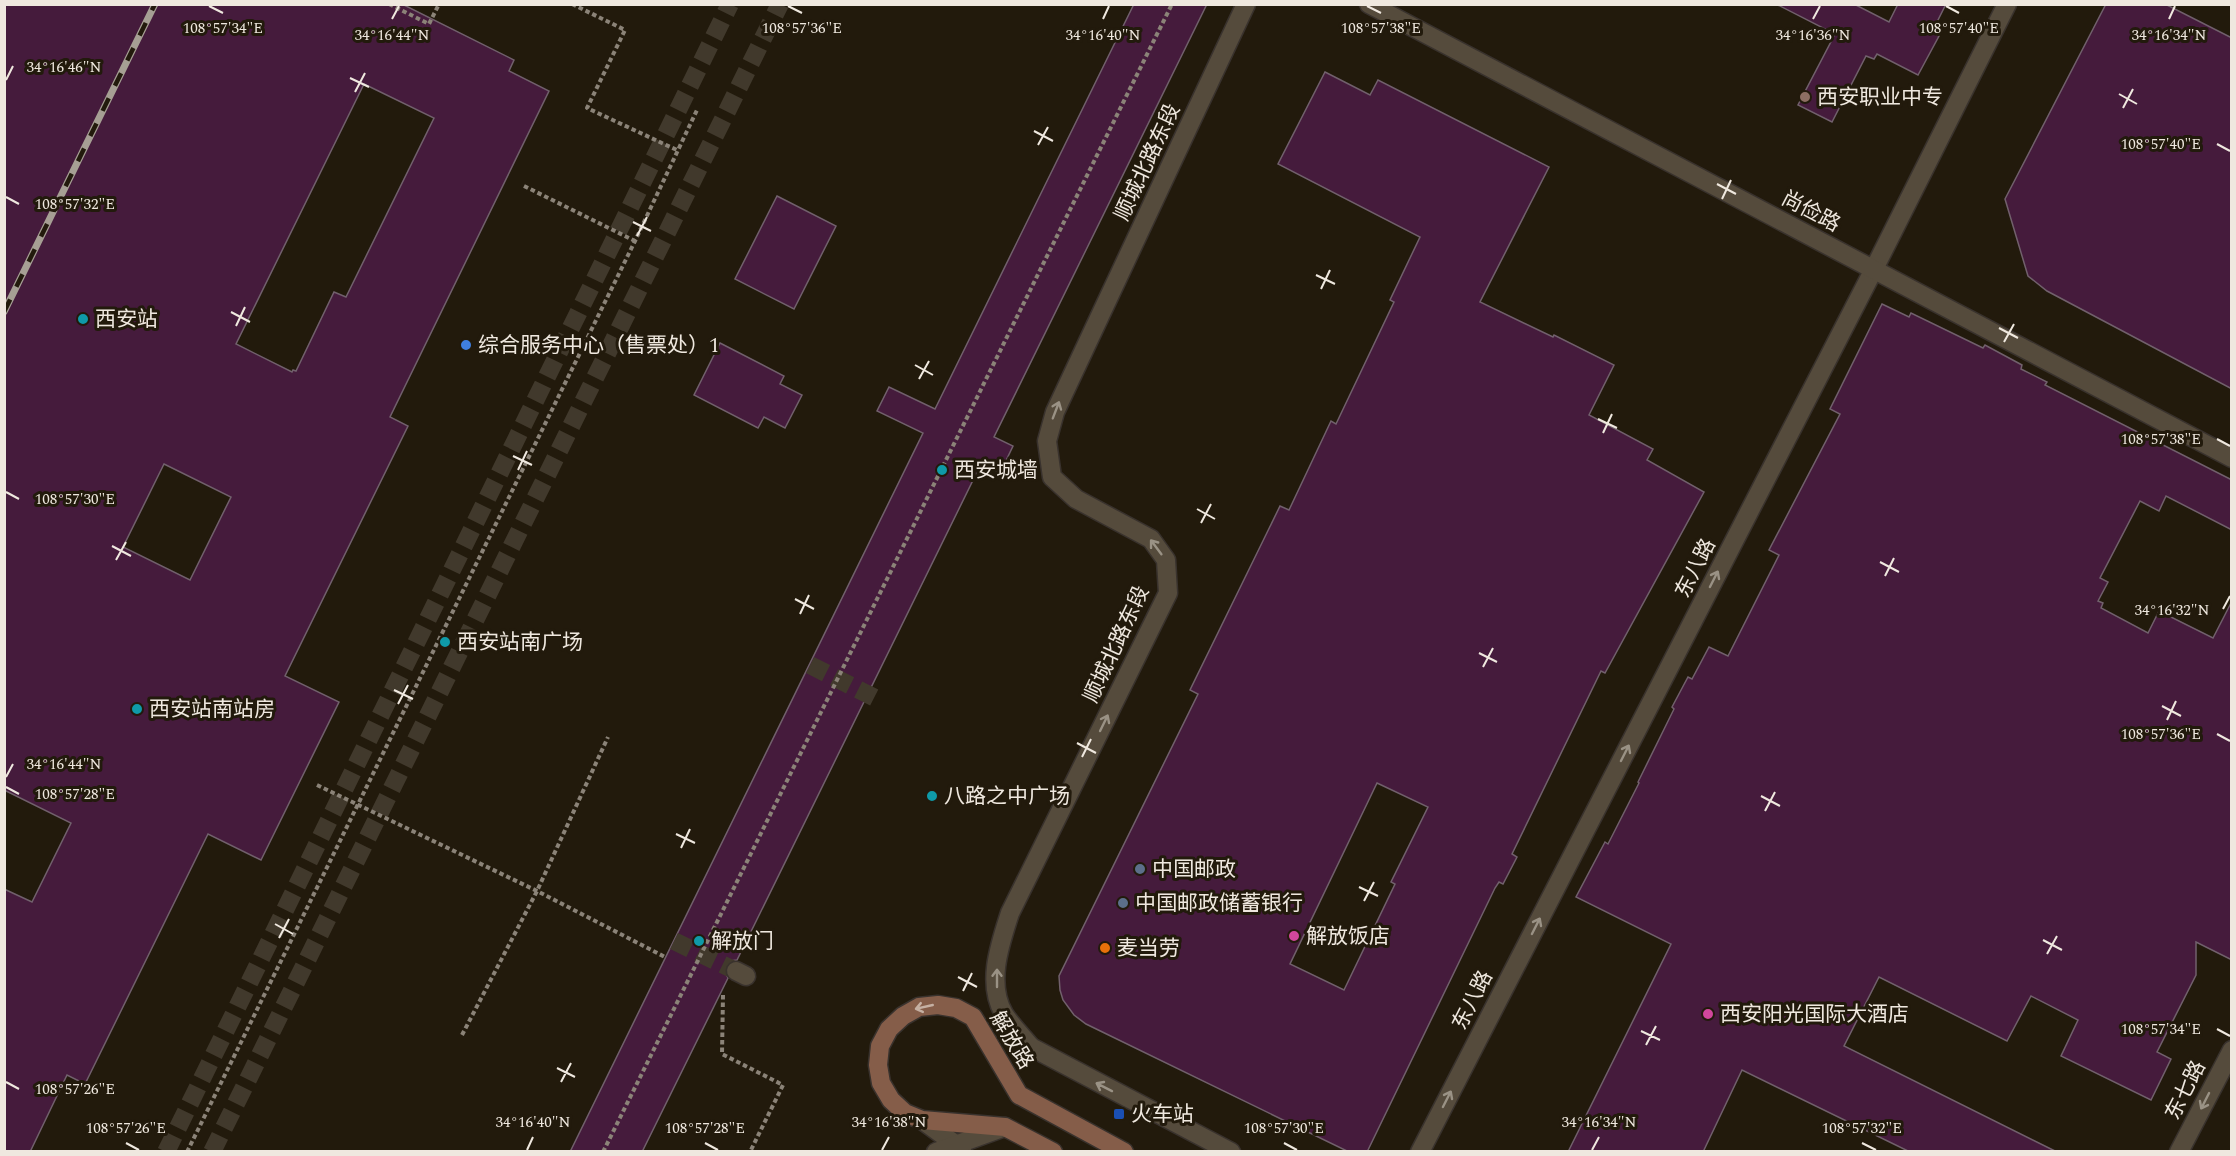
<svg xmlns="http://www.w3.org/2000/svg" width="2236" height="1156" font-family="Spectral,'Noto Sans SC',serif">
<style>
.building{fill:#451b3c;stroke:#71606c;stroke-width:1.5;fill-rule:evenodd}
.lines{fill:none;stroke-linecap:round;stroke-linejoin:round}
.pedestrian-tunnel{stroke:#41392c;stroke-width:18;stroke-dasharray:18 9;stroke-linecap:butt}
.primary-tunnel{stroke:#41392c;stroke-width:18;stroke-dasharray:18 9;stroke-linecap:butt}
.pedestrian-casing{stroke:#39322d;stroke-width:21}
.minor-casing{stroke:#39322d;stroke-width:21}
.tertiary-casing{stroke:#39322d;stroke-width:21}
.secondary-casing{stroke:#39322d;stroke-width:21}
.path{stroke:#8b8378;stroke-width:4;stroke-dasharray:4.5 3;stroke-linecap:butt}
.pedestrian{stroke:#554b3c;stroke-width:18}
.minor{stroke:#554b3c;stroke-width:18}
.tertiary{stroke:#554b3c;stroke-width:18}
.secondary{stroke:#855d49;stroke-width:18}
.rail-casing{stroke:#a69f94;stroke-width:7}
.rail{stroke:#221a0c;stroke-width:4.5;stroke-dasharray:14;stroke-linecap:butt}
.oneway{stroke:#9a9285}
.oneway2{stroke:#c5b0a3}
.ticks{fill:none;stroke:#efe8df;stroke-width:2}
.education-dot{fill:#8d6e63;stroke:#221a0c;stroke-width:2}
.culture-dot{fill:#0f9aa8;stroke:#221a0c;stroke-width:2}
.shop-dot{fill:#3f7fe0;stroke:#221a0c;stroke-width:2}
.service-dot{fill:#5c6f8a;stroke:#221a0c;stroke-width:2}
.hotel-dot{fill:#d1479c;stroke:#221a0c;stroke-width:2}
.food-dot{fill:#e8710a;stroke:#221a0c;stroke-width:2}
.transit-dot{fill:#1a4fb4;stroke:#221a0c;stroke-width:2}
.labels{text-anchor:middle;stroke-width:6;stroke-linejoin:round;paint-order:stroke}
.poi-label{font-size:21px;fill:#efe8df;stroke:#221a0c;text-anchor:start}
.street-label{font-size:21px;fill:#efe8df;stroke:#221a0c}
.ticks-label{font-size:15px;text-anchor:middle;fill:#efe8df;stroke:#221a0c;stroke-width:6;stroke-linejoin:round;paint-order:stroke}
</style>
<rect width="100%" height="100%" fill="#221a0c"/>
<g class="building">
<path d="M4 4H402L514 60 509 71 549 91 390 417 408 426 285 676 339 702 261 860 208 834 85 1084 67 1075 30 1152H4V889L32 902 71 823 4 790ZM364 84 434 118 346 297 334 292 296 371 293 370 292 372 236 344ZM164 464 231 497 190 580 123 547Z"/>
<path d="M1134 4H1207L994 437 1013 446 1000 473 981 464 737 960 730 961 726 967 725 972 728 978 642 1152H570L923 433 877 411 889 387 935 409Z"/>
<path d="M1776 4H1854L1889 22 1898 4H1946L1932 32 1939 36 1918 75 1877 54 1874 59 1866 56 1832 122 1798 105 1835 34Z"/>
<path d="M2106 4H2165L2232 38V389L2047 291 2028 276 2005 199Z"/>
<path d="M1325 72 1370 95 1378 80 1549 167 1480 302 1553 337 1554 335 1614 365 1589 415 1653 449 1647 460 1704 492 1605 673 1601 671 1512 854 1517 857 1503 884 1499 882 1495 888 1367 1152H1349L1086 1024 1074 1015 1063 1000 1060 990 1059 976 1198 694 1190 690 1280 506 1289 510 1331 421 1336 424 1394 302 1390 300 1420 237 1278 164ZM1377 783 1428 807 1391 882 1395 884 1344 990 1290 964Z"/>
<path d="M777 196 836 226 794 309 735 279Z"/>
<path d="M1882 304 1909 317 1911 313 1983 348 1985 345 2022 365 2021 369 2047 382 2045 385 2232 480V530L2166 496 2159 511 2140 501 2100 578 2108 582 2098 601 2103 603 2101 608 2148 633 2159 611 2213 638 2232 601V960L2196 942V975L2157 1052 2171 1059 2151 1100 2061 1056 2078 1020 2031 996 2007 1041 1879 977 1844 1046 2057 1152H1910L1742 1070 1703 1152H1568L1671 944 1576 897 1605 842 1608 844 1639 783 1638 782 1674 709 1672 707 1688 677 1692 679 1709 647 1728 656 1779 555 1769 550 1840 414 1830 409Z"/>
<path d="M720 343 784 376 780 384 802 395 785 428 764 417 758 428 694 395Z"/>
</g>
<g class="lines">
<g class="pedestrian-tunnel">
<path d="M810 665 881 701"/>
<path d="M674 941 736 971"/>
</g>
<g class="primary-tunnel">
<path d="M166 1152 730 4"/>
<path d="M212 1152 780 4"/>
</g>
<defs>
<path id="pedestrian" d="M736 971 746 976"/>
<g id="minor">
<path d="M1031 1047 1231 1152"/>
<path d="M1420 1152 1874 269 2007 4"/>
</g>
<g id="tertiary">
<path d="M1369 4 2232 458"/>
<path d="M1031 1047C1022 1036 1012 1026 1004 1014 986 983 1000 944 1010 913L1168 593 1166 560 1151 539 1076 499 1052 477 1047 441 1055 412 1246 4"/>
<path d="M922 1120 962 1149"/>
<path d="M936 1152 1005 1127"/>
<path d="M2179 1152 2232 1050"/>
</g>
<path id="secondary" d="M1053 1152 1005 1127 922 1120 905 1113 891 1100 881 1083 878 1065 880 1046 889 1029 903 1016 919 1007 938 1005 956 1008 973 1017 1019 1095 1124 1152"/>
</defs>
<use href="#pedestrian" class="pedestrian-casing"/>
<use href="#minor" class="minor-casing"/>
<use href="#tertiary" class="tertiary-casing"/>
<use href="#secondary" class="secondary-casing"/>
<g class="path">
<path d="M389 4 429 24 439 4"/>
<path d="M572 4 625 30 587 108 679 151"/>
<path d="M524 186 635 241"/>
<path d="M317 785 537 891 665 957"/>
<path d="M723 995 722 1054 783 1085 750 1152"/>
<path d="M462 1035 537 891 608 737"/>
<path d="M187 1152 635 241 697 110"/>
<path d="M603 1152 1172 4"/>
</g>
<use href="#pedestrian" class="pedestrian"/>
<use href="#minor" class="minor"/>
<use href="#tertiary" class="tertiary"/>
<use href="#secondary" class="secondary"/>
<defs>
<path id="rail" d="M4 312 155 4"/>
</defs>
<use href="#rail" class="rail-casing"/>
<use href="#rail" class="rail"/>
</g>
<defs><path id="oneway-shaft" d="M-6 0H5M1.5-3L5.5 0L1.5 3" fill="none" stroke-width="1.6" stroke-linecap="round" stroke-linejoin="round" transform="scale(1.5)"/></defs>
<g class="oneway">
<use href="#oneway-shaft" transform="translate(1056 410) rotate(-69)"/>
<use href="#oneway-shaft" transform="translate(1156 547) rotate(-127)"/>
<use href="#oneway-shaft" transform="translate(1714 579) rotate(-63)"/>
<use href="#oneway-shaft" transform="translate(1104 723) rotate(-64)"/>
<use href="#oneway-shaft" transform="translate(1625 753) rotate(-63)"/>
<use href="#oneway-shaft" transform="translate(1536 926) rotate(-63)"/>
<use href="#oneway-shaft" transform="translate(997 978) rotate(-90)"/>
<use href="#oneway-shaft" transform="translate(1104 1087) rotate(-153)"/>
<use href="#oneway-shaft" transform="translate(1447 1099) rotate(-63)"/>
<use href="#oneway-shaft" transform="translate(2205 1101) rotate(117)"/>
</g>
<use class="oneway2" href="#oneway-shaft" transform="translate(924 1007) rotate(167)"/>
<path class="ticks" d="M209 6 223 13M788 6 802 13M1367 6 1381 13M1946 6 1959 13M392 19 399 6M1103 19 1109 6M1813 19 1820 6M2169 19 2175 6M350 78 369 87M6 80 13 66M355 92 365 73M2119 94 2137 104M2123 108 2133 89M1034 131 1053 141M2217 144 2230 151M1038 145 1048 127M1717 184 1736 194M6 197 19 204M1722 199 1731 180M633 222 651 231M637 236 647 217M1316 275 1335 284M1321 289 1330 270M231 312 250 322M236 326 245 307M1999 328 2018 338M2004 342 2014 324M915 365 933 375M919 379 929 361M1598 419 1617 428M1603 433 1612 414M2217 439 2230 446M513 456 532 465M518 470 527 451M6 492 19 499M1197 509 1215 519M1201 523 1211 504M112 546 131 556M116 560 126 542M1880 562 1899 572M1885 576 1894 558M795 599 814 609M2223 609 2230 596M800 614 809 595M1479 653 1497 662M1483 667 1493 648M394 690 413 699M398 704 408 685M2162 706 2181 716M2167 720 2176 701M2217 734 2230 741M1077 743 1096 753M1082 757 1091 739M6 777 13 764M6 787 19 794M1761 796 1780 806M1765 811 1775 792M676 834 695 843M681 848 690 829M1359 887 1378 896M1364 901 1374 882M275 924 293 934M279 938 289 919M2043 940 2062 950M2047 954 2057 936M958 977 977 987M963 991 972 973M2217 1029 2230 1036M1641 1031 1660 1040M1646 1045 1656 1026M557 1068 575 1077M6 1082 19 1089M561 1082 571 1063M126 1143 139 1150M705 1143 718 1150M1284 1143 1297 1150M1862 1143 1876 1150M527 1150 533 1137M882 1150 889 1137M1592 1150 1599 1137"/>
<circle class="education-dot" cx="1805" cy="97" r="6"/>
<g class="culture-dot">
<circle cx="83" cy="319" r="6"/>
<circle cx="942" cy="470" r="6"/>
<circle cx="445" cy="642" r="6"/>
<circle cx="137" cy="709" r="6"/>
<circle cx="932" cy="796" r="6"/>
<circle cx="699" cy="941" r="6"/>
</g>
<circle class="shop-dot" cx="466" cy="345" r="6"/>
<g class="service-dot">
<circle cx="1140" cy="869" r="6"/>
<circle cx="1123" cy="903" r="6"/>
</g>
<g class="hotel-dot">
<circle cx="1294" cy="936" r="6"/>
<circle cx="1708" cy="1014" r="6"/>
</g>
<circle class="food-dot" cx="1105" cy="948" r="6"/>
<rect class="transit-dot" x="1113" y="1108" width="12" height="12" rx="3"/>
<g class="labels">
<g class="poi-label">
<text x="1817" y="104">西安职业中专</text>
<text x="95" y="326">西安站</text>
<text x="478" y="352">综合服务中心（售票处）1</text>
<text x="954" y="477">西安城墙</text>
<text x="457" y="649">西安站南广场</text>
<text x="149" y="716">西安站南站房</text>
<text x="944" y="803">八路之中广场</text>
<text x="1152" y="876">中国邮政</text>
<text x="1135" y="910">中国邮政储蓄银行</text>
<text x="1306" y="943">解放饭店</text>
<text x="711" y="948">解放门</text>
<text x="1117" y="955">麦当劳</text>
<text x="1720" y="1021">西安阳光国际大酒店</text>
<text x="1131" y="1121">火车站</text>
</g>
<g class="street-label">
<text transform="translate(1147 162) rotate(-65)" y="7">顺城北路东段</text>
<text transform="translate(1811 211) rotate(28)" y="7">尚俭路</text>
<text transform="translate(1695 568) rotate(-63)" y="7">东八路</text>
<text transform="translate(1116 644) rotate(-65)" y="7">顺城北路东段</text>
<text transform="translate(1472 1000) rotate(-63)" y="7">东八路</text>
<text transform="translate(1012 1040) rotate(59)" y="7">解放路</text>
<text transform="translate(2185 1090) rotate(-63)" y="7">东七路</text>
</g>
</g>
<g class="ticks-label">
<text x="223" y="33">108°57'34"E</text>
<text x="802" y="33">108°57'36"E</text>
<text x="1381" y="33">108°57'38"E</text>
<text x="1959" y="33">108°57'40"E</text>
<text x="392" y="40">34°16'44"N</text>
<text x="1103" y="40">34°16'40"N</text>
<text x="1813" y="40">34°16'36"N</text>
<text x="2169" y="40">34°16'34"N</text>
<text x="64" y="72">34°16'46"N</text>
<text x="2161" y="149">108°57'40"E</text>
<text x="75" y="209">108°57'32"E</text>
<text x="2161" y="444">108°57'38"E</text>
<text x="75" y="504">108°57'30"E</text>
<text x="2172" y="615">34°16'32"N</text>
<text x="2161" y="739">108°57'36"E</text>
<text x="64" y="769">34°16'44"N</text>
<text x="75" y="799">108°57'28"E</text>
<text x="2161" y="1034">108°57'34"E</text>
<text x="75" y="1094">108°57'26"E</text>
<text x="533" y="1127">34°16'40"N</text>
<text x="889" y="1127">34°16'38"N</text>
<text x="1599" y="1127">34°16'34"N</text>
<text x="126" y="1133">108°57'26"E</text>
<text x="705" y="1133">108°57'28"E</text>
<text x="1284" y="1133">108°57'30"E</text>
<text x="1862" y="1133">108°57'32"E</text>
</g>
<rect width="2236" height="1156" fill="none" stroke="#efe8df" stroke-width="12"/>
</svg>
